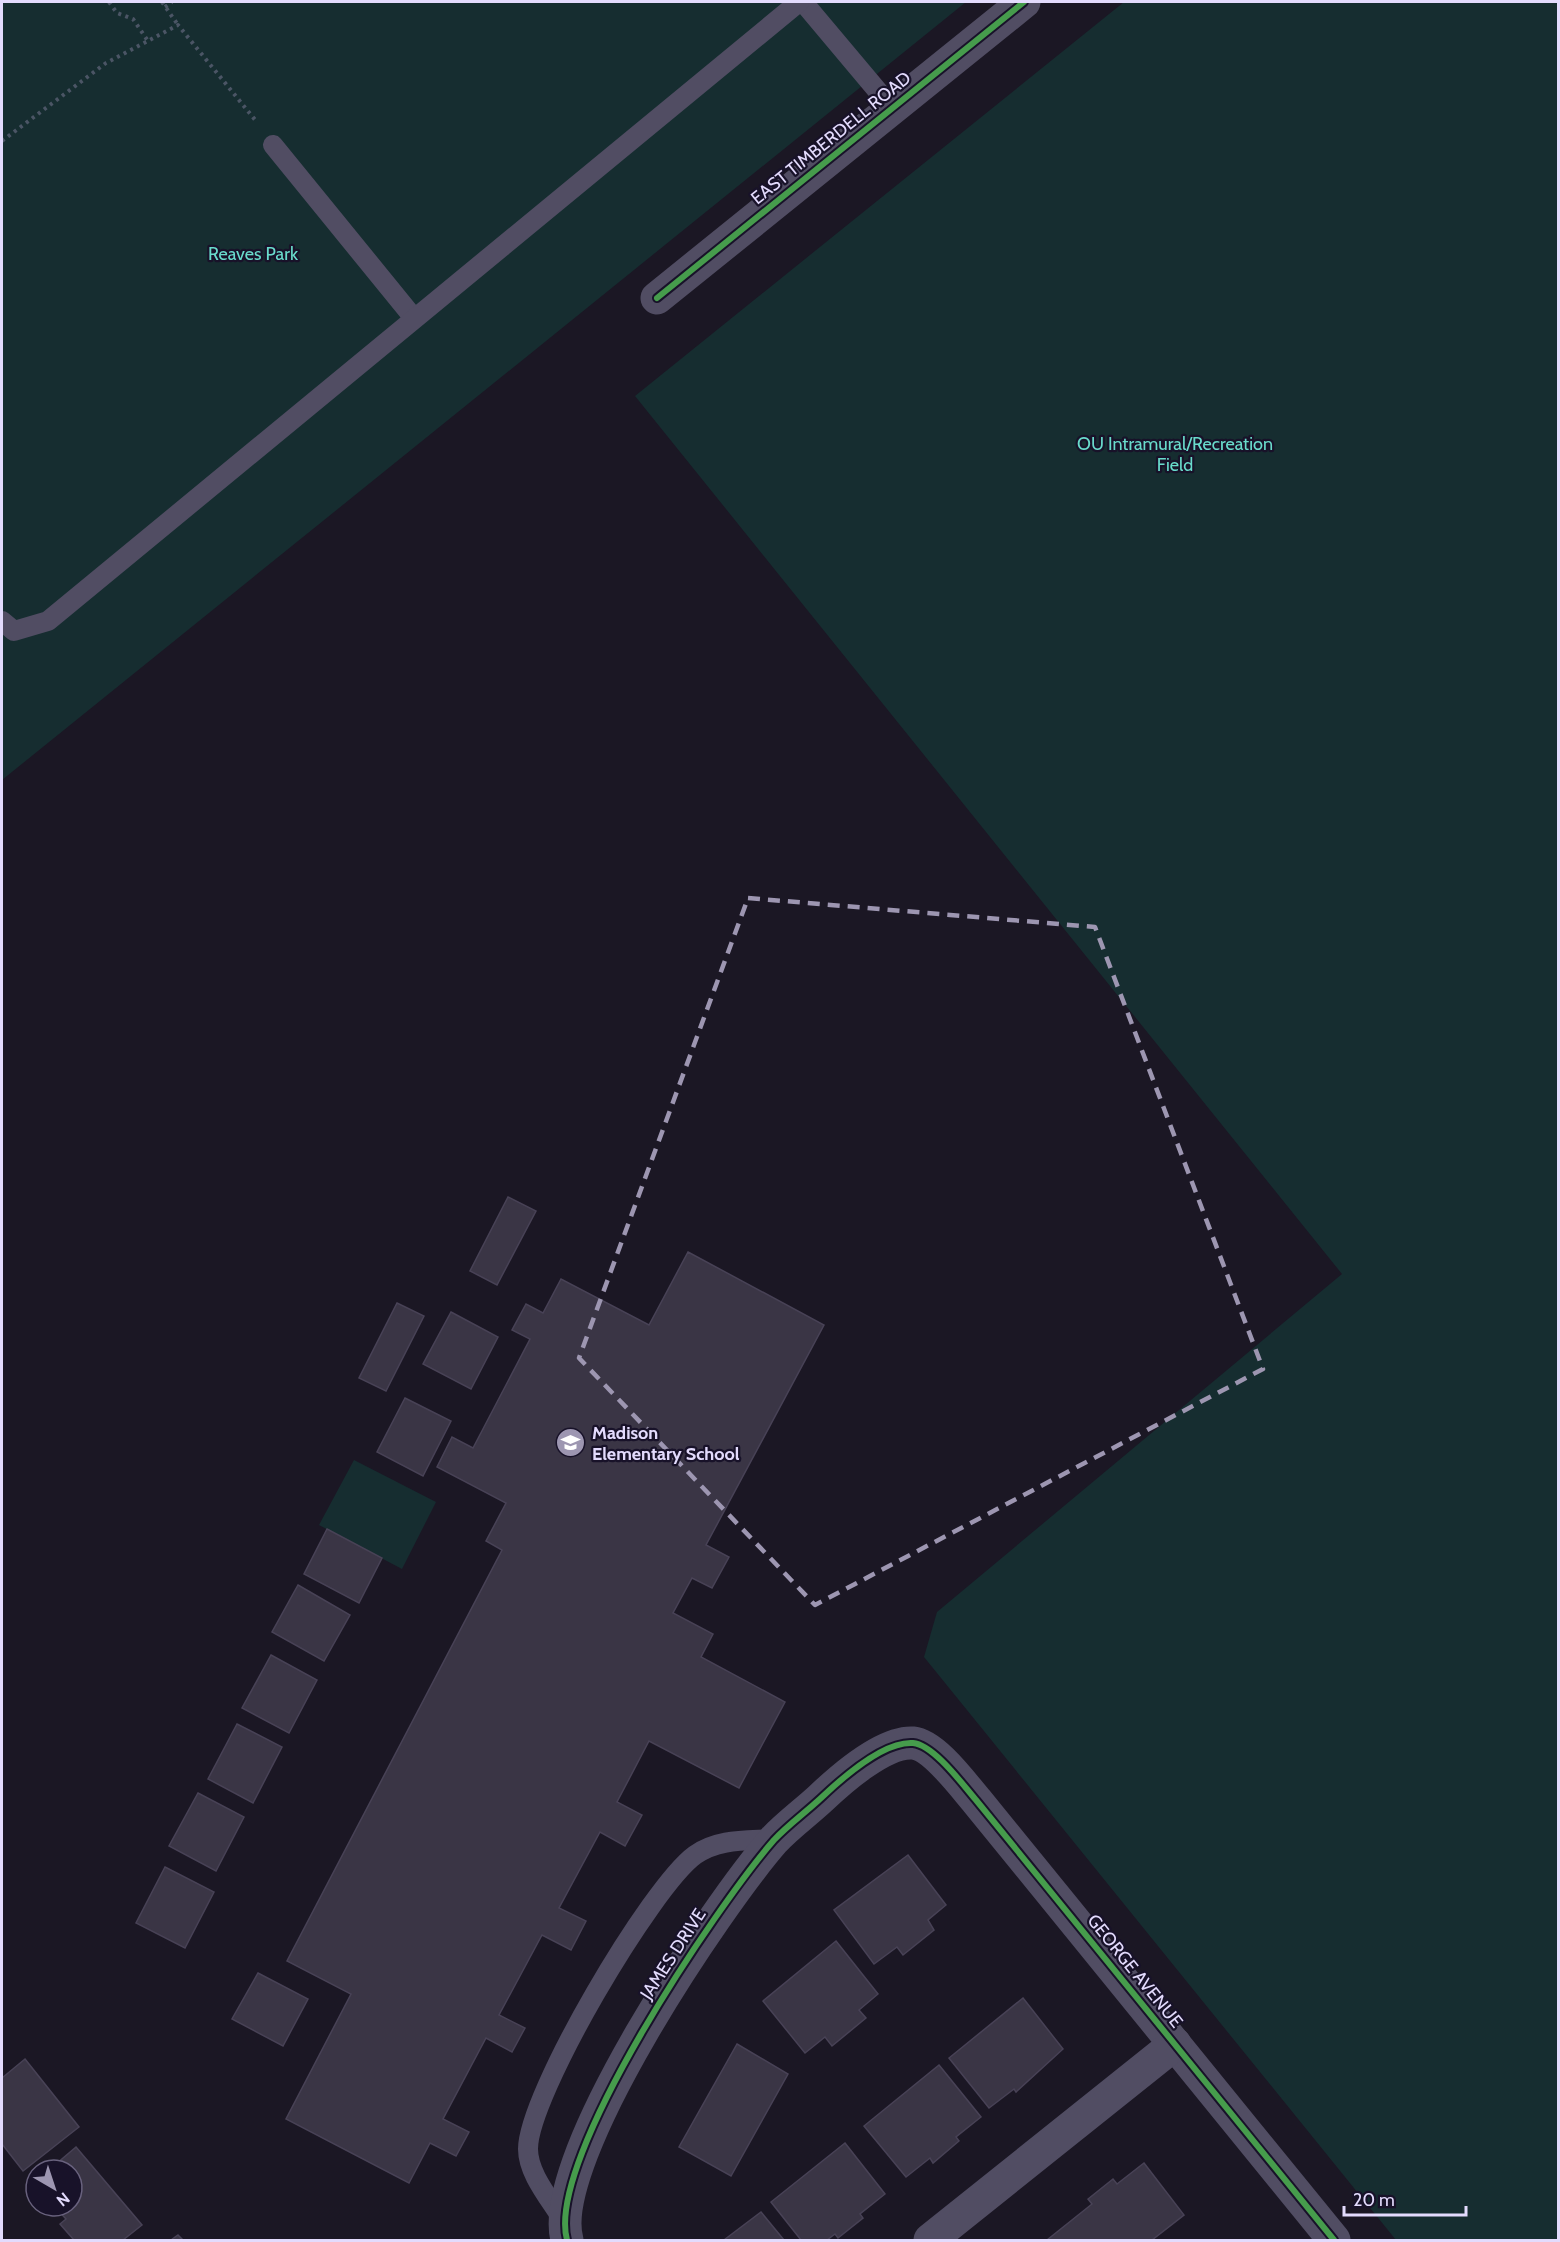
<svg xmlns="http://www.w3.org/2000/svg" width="1560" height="2242" font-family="Cabin,sans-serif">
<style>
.green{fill:#162d30}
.building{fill:#3a3545;stroke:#484256;stroke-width:1.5}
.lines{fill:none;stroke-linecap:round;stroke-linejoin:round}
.path{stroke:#4b5565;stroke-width:4;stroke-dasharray:3 4.5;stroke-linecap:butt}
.lane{stroke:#514d63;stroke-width:20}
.street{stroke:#514d63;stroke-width:33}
.cycleway-casing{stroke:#181229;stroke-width:10}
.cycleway{stroke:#469c4c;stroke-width:6}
.marked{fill:none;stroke:#9d96b1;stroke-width:4.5;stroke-dasharray:12 8;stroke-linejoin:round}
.labels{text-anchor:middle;stroke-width:4.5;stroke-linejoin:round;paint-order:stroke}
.street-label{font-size:18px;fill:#e3dbfd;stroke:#181229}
.park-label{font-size:18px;fill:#69dbcc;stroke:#181229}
.poi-label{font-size:18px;font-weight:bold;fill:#e3dbfd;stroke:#181229;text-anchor:start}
</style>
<rect width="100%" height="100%" fill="#1b1724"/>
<g class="green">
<path d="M2 2H966L2 780Z"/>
<path d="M1124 2H1558V2240H1396L924 1657 937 1612 1342 1274 635 396Z"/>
<path d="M354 1460 436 1502 402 1569 319 1525Z"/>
</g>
<g class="building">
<path d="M508 1197 536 1211 497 1285 470 1271Z"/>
<path d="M688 1252 824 1325 706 1545 729 1557 712 1588 692 1578 673 1613 713 1634 701 1657 785 1702 739 1788 649 1741 617 1802 642 1815 625 1846 600 1832 559 1908 586 1921 571 1950 542 1935 499 2015 525 2028 512 2052 486 2038 443 2119 469 2132 456 2156 430 2143 409 2183 286 2119 351 1994 287 1961 502 1550 486 1541 506 1503 437 1467 452 1437 473 1448 530 1339 512 1330 526 1304 543 1313 561 1279 649 1325Z"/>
<path d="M397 1303 424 1316 386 1391 359 1378Z"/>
<path d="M451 1312 498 1337 471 1389 423 1364Z"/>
<path d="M405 1398 451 1421 423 1476 377 1452Z"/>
<path d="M327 1529 382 1558 359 1603 304 1574Z"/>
<path d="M298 1585 350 1615 324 1661 272 1632Z"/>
<path d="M271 1655 317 1680 289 1733 242 1708Z"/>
<path d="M237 1724 282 1747 253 1803 208 1779Z"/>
<path d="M198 1793 244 1817 216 1871 169 1846Z"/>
<path d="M908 1855 946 1905 928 1920 934 1930 903 1955 897 1947 874 1964 834 1910Z"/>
<path d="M165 1867 214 1892 185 1948 136 1923Z"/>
<path d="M836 1941 878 1994 859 2010 866 2018 832 2046 825 2037 805 2053 763 2001Z"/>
<path d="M258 1973 308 1999 283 2046 232 2019Z"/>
<path d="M1023 1998 1063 2049 1016 2092 1014 2089 989 2108 949 2058Z"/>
<path d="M737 2044 788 2074 731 2176 679 2147Z"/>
<path d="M25 2059 79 2127 23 2171 2 2144V2078Z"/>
<path d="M939 2065 981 2117 956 2137 959 2141 933 2163 930 2158 906 2177 864 2126Z"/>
<path d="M845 2143 885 2194 860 2214 863 2218 838 2238 835 2234 827 2240H801L771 2202Z"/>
<path d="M76 2147 142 2225 123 2240H74L60 2224 66 2219 54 2206H72V2170H49Z"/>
<path d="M1144 2163 1184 2215 1152 2240H1047L1092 2204 1088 2199 1113 2179 1117 2184Z"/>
<path d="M761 2212 784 2240H724Z"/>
<path d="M178 2235 183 2240H171Z"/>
</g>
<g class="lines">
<g class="path">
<path d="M109 2 117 13 133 19 148 41"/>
<path d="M162 2 178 25"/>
<path d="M165 7 172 2"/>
<path d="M2 141 106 63 178 25 256 121"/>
</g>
<g class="lane">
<path d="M803 2 892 108"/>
<path d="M273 145 413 317"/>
<path d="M2 621 14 631 48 621 799 2"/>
<path d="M564 2222C552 2201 528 2175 528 2149 528 2095 651 1887 695 1855 719 1838 748 1841 775 1839"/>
</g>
<g class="street">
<path d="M657 298 1024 2"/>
<path d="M567 2240C545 2159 718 1904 774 1840 788 1825 806 1812 821 1798 841 1779 884 1741 913 1743 934 1745 963 1785 976 1800L1334 2240"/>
<path d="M930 2240 1175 2044"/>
</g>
<defs>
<g id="cycleway">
<path d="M657 298 1024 2"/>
<path d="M567 2240C545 2159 718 1904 774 1840 788 1825 806 1812 821 1798 841 1779 884 1741 913 1743 934 1745 963 1785 976 1800L1334 2240"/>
</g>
</defs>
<use href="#cycleway" class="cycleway-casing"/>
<use href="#cycleway" class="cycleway"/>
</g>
<path class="marked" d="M748 898 1095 927 1263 1369 815 1605 579 1358Z"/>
<defs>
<symbol id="school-disc" viewBox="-11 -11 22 22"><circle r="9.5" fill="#9d96b1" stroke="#181229"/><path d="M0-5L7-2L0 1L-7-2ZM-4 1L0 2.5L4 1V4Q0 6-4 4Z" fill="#fff"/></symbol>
</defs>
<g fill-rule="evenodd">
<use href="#school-disc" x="554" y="1426" width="33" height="33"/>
</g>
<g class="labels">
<g class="street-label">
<text transform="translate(831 138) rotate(-39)" y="6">EAST TIMBERDELL ROAD</text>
<text transform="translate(673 1954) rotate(-57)" y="6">JAMES DRIVE</text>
<text transform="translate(1135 1971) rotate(51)" y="6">GEORGE AVENUE</text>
</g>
<g class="park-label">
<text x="253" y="260">Reaves Park</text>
<text x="1175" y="450">OU Intramural/Recreation<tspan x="1175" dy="21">Field</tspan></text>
</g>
<g class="poi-label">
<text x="592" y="1439">Madison<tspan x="592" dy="21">Elementary School</tspan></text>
</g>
</g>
<rect width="1560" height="2242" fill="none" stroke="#e3dbfd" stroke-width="6"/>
<g transform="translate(54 2188) rotate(141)"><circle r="28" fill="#181229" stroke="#69627e" stroke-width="1.5"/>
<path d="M0-4.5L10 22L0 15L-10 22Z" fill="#9d96b1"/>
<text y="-9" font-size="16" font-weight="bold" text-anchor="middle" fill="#e3dbfd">N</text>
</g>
<path d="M1344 2206v9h122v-9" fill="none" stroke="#e3dbfd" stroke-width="3"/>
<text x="1353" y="2206" font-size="18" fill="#e3dbfd" stroke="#181229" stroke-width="4.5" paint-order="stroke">20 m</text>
</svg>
